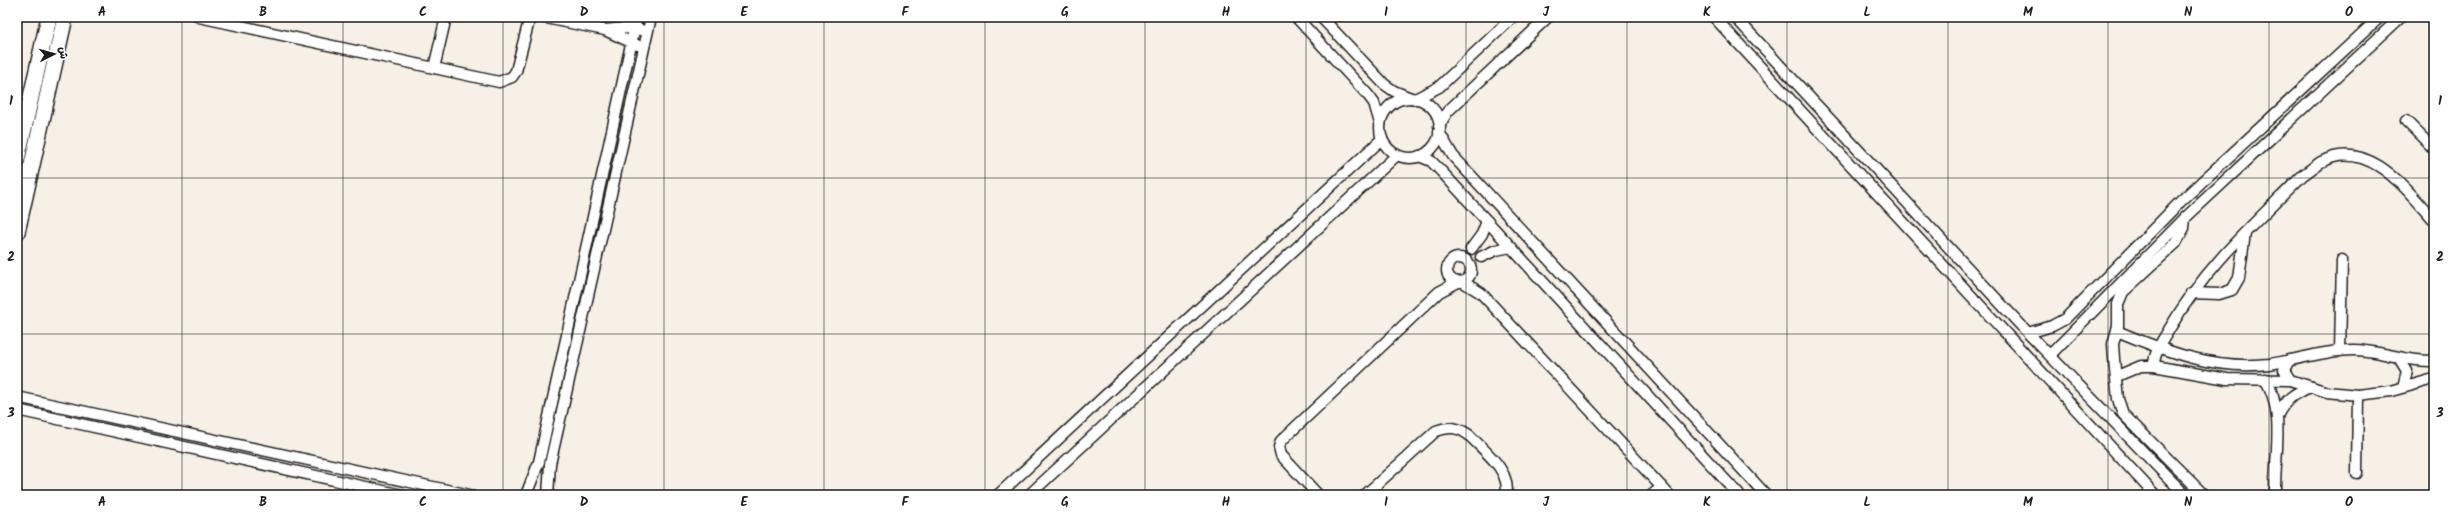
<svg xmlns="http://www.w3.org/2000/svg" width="2451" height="512" font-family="Kalam,'Playpen Sans Arabic',sans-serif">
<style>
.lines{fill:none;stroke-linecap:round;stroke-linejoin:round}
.street-casing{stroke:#1c1c1c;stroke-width:13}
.secondary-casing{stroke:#1c1c1c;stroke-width:18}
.street{stroke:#fff;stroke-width:10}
.secondary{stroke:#fff;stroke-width:15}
.grid{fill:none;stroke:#1c1c1c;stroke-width:1;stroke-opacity:0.55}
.neatline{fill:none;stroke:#1c1c1c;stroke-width:1.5}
.grid-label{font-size:13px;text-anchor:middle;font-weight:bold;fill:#1c1c1c}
</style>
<rect width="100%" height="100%" fill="#f6f0e7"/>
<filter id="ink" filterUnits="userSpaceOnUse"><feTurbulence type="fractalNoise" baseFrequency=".025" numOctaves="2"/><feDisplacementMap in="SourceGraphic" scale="8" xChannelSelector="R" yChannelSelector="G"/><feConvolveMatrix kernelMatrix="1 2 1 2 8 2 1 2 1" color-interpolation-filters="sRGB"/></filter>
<g filter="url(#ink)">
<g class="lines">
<defs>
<g id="street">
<path d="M199 17 499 82 512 77 516 71 530 17"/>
<path d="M541 17 605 30 637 45"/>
<path d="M1296 17 1368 95 1374 103 1380 123"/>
<path d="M1321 17 1384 84 1394 91 1411 98"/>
<path d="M1714 17 2155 495"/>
<path d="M1735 17 2028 333 2185 495"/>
<path d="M605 30 625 28 641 30"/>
<path d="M434 68 446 17"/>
<circle cx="1410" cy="128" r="30"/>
<path d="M1415 99 1439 87 1513 17"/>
<path d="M2406 121 2434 149"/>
<path d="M1439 126 1448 111 1548 17"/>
<path d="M1439 132 1453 156 1766 495"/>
<path d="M1419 156 1431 161 1441 171 1739 495"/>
<path d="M2185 218 2184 228 2176 243 2123 292 2118 304V326L2113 344 2114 359 2118 399 2123 414 2204 495"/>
<path d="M1471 249 1482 234 1487 221"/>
<path d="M1481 257 1496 250 1511 247"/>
<circle cx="1459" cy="270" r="12"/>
<path d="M1463 282 1481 293 1669 495"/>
<path d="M2191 293 2219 294 2232 290 2239 278 2245 233"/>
<path d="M2117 331C2167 352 2214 370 2269 364 2298 360 2325 350 2353 350 2381 350 2406 362 2434 361"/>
<path d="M2028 333 2052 326 2065 319 2181 201 2380 17"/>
<path d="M2340 351 2342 260"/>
<path d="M2051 354 2185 218 2401 17"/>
<path d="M2399 358 2407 371 2403 387"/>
<path d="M2289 360 2284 370 2290 380"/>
<path d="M2154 366C2154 351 2163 340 2170 328 2206 266 2253 225 2303 175 2309 171 2315 166 2321 162 2368 137 2407 190 2434 220"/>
<path d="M2117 376 2141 366H2154L2227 379 2290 380 2327 392 2358 395 2391 391 2434 379"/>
<path d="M2265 379C2286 412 2274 457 2275 495"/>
<path d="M17 397 470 495"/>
<path d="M17 410 402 495"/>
<path d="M2277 416C2285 400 2294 392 2312 387"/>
<path d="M2357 473 2358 395"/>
<path d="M526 495 539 462 637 17"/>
<path d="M548 495 550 464 651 17"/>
<path d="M998 495 1382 139"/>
<path d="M1029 495 1397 155"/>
<path d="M1318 495 1281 455 1279 447 1281 441 1439 292 1458 282"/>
<path d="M1365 495 1436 431C1449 426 1458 427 1469 435 1484 451 1512 471 1506 495"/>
<path d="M1652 495 1662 487"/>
</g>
<g id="secondary">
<path d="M17 159 49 17"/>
<path d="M17 232 65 17"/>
</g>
</defs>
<use href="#street" class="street-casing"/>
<use href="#secondary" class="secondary-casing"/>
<use href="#street" class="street"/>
<use href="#secondary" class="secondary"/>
</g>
</g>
<path class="grid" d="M182 17V495M343 17V495M503 17V495M664 17V495M824 17V495M985 17V495M1145 17V495M1306 17V495M1466 17V495M1627 17V495M1787 17V495M1948 17V495M2108 17V495M2269 17V495M17 178H2434M17 334H2434"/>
<rect width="2451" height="512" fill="none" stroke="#fff" stroke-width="44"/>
<g transform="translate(54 54) rotate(84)" stroke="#ffffff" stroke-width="3" paint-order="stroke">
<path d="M0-3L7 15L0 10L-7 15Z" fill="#1c1c1c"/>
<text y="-6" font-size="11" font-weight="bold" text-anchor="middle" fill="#1c1c1c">ش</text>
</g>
<rect x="22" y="22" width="2407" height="468" class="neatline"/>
<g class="grid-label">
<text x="102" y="16">A</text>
<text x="263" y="16">B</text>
<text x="423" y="16">C</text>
<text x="584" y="16">D</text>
<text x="744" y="16">E</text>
<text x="905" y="16">F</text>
<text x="1065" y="16">G</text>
<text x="1226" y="16">H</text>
<text x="1386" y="16">I</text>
<text x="1546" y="16">J</text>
<text x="1707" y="16">K</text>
<text x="1867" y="16">L</text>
<text x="2028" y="16">M</text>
<text x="2188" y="16">N</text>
<text x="2349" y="16">O</text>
<text x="11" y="105">1</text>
<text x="2440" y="105">1</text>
<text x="11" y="261">2</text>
<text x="2440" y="261">2</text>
<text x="11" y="417">3</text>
<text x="2440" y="417">3</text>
<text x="102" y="506">A</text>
<text x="263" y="506">B</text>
<text x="423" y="506">C</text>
<text x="584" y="506">D</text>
<text x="744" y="506">E</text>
<text x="905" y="506">F</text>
<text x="1065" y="506">G</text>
<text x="1226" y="506">H</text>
<text x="1386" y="506">I</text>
<text x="1546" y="506">J</text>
<text x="1707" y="506">K</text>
<text x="1867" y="506">L</text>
<text x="2028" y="506">M</text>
<text x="2188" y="506">N</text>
<text x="2349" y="506">O</text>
</g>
</svg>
